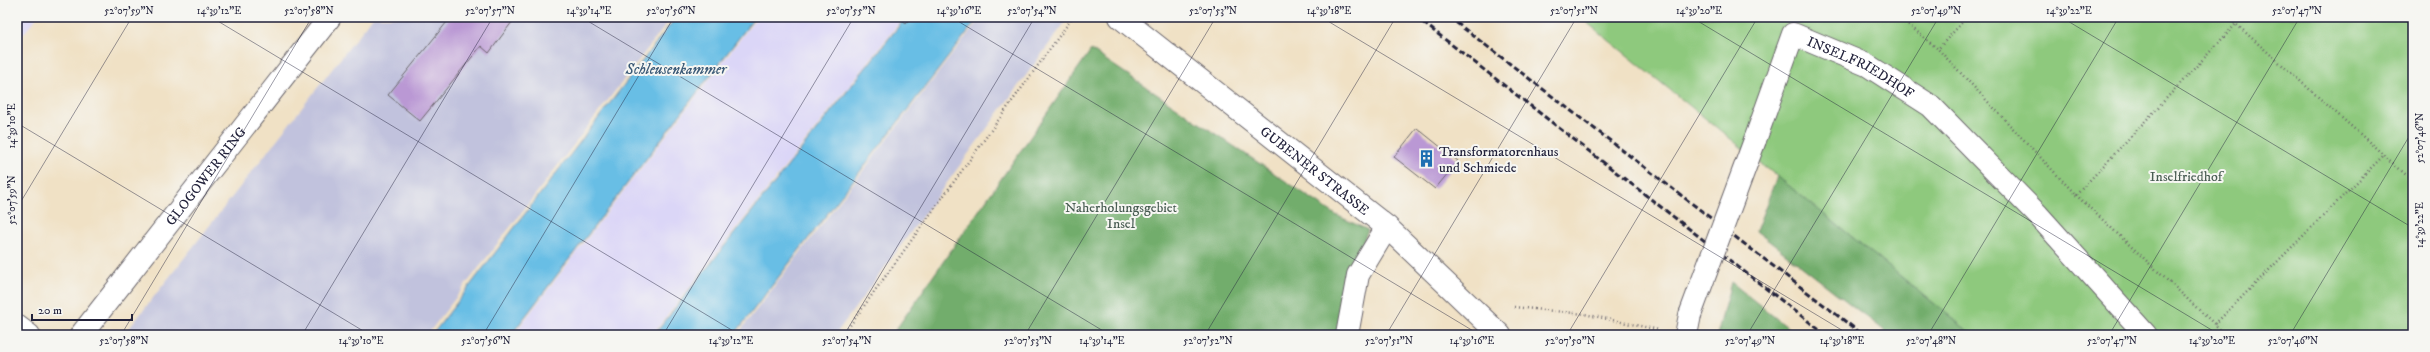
<svg xmlns="http://www.w3.org/2000/svg" width="2430" height="352" font-family="'IM FELL DW Pica',serif">
<style>
.built{fill:#dbd6f7}
.industrial{fill:#c1c2dd}
.green{fill:#8ec97d;stroke:#58765c}
.forest{fill:#72ad6c;stroke:#4a6854}
.water{fill:#68bee5;stroke:#457090}
.building{fill:#ba98d4}
.lines{fill:none;stroke-linecap:round;stroke-linejoin:round}
.minor-casing{stroke:#6a656b;stroke-width:24}
.major-casing{stroke:#6a656b;stroke-width:24}
.path{stroke:#6a656b;stroke-width:2.5;stroke-dasharray:1 3;stroke-linecap:butt}
.minor{stroke:#fff;stroke-width:22}
.major{stroke:#fff;stroke-width:22}
.rail{stroke:#22223b;stroke-width:3;stroke-dasharray:6 3;stroke-linecap:butt}
.minor-bridge-casing{stroke:#6a656b;stroke-width:24;stroke-linecap:butt}
.minor-bridge{stroke:#fff;stroke-width:22}
.ticks{fill:none;stroke:#22223b;stroke-width:1;stroke-opacity:0.45}
.labels{text-anchor:middle;stroke-width:4;stroke-linejoin:round;paint-order:stroke}
.street-label{font-size:14px;fill:#22223b;stroke:#f6f6f2}
.poi-label{font-size:14px;fill:#22223b;stroke:#f6f6f2;text-anchor:start}
.park-label{font-size:14px;fill:#485c52;stroke:#f6f6f2}
.water-label{font-size:15px;font-style:italic;fill:#3a5976;stroke:#f6f6f2}
.neatline{fill:none;stroke:#22223b;stroke-width:1.5}
.ticks-label{font-size:10px;text-anchor:middle;fill:#22223b}
</style>
<rect width="100%" height="100%" fill="#f6f6f2"/>
<filter id="ink" filterUnits="userSpaceOnUse"><feTurbulence type="fractalNoise" baseFrequency=".025" numOctaves="2"/><feDisplacementMap in="SourceGraphic" scale="8" xChannelSelector="R" yChannelSelector="G"/><feConvolveMatrix kernelMatrix="1 2 1 2 8 2 1 2 1" color-interpolation-filters="sRGB"/></filter>
<filter id="wash" filterUnits="userSpaceOnUse"><feTurbulence type="fractalNoise" baseFrequency=".012" numOctaves="4" result="noise"/><feDisplacementMap in="SourceGraphic" scale="16" xChannelSelector="R" yChannelSelector="G"/><feGaussianBlur stdDeviation="0.9" result="paint"/><feColorMatrix in="noise" values="0 0 0 0 0 0 0 0 0 0 0 0 0 0 0 0 0 1.4 0 .05"/><feComposite in="paint" operator="in"/></filter>
<g filter="url(#wash)">
<rect width="100%" height="100%" fill="#f0e1c5"/>
<g class="built">
<path d="M17 17H37L17 42Z"/>
<path d="M757 17H904L652 335H513Z"/>
</g>
<g class="industrial">
<path d="M373 17H672L427 335H124Z"/>
<path d="M981 17H1069L835 335H737Z"/>
</g>
<path class="green" d="M1580 17H2413V335H1973Z"/>
<g class="forest">
<path d="M1091 50 1336 215 1368 230 1350 270 1338 335H892Z"/>
<path d="M1777 176 1973 335H1890L1756 231Z"/>
<path d="M1731 282 1797 335H1717Z"/>
</g>
<g class="water">
<path d="M676 17H755L511 335H432Z"/>
<path d="M906 17H979L734 335H654Z"/>
</g>
<g id="blocks">
<g class="building">
<path d="M451 17H506L512 22 489 53 481 46 420 121 388 95Z"/>
<path d="M898 17H911L906 23Z"/>
<path d="M1417 128 1458 161 1435 189 1394 157Z"/>
</g>
</g>
</g>
<g filter="url(#ink)">
<use href="#blocks" fill-opacity="0" stroke="#6a656b" stroke-width="1"/>
<g class="lines">
<defs>
<g id="minor">
<path id="s1" d="M1755 140 1793 34 1867 65 1931 106 2038 215 2146 335"/>
<path d="M17 326 29 335"/>
<path id="s2" d="M81 335 330 17"/>
<path d="M1347 335 1358 275 1387 227"/>
<path d="M1686 335 1690 315"/>
</g>
<g id="major">
<path id="s3" d="M1120 17 1387 227 1500 335"/>
</g>
</defs>
<use href="#minor" class="minor-casing"/>
<use href="#major" class="major-casing"/>
<g class="path">
<path d="M1899 17 1938 49"/>
<path d="M1967 17 1938 49 2076 195 2226 335"/>
<path d="M2228 17 2413 181"/>
<path d="M2076 195 2236 24"/>
<path d="M1514 307 1584 314 1659 330"/>
<path d="M2215 324 2384 155"/>
<path d="M843 335 1073 17"/>
</g>
<use href="#minor" class="minor"/>
<use href="#major" class="major"/>
<g class="rail">
<path d="M1416 17 1826 335"/>
<path d="M1449 17 1863 335"/>
</g>
<defs>
<path id="minor-bridge" d="M1690 315 1755 140"/>
</defs>
<use href="#minor-bridge" class="minor-bridge-casing"/>
<use href="#minor-bridge" class="minor-bridge"/>
</g>
</g>
<path class="ticks" d="M211 17 740 335M581 17 1110 335M951 17 1480 335M1321 17 1850 335M1691 17 2220 335M2061 17 2413 228M17 123 370 335M17 208 132 17M121 335 312 17M302 335 493 17M483 335 674 17M663 335 854 17M844 335 1035 17M1025 335 1216 17M1205 335 1396 17M1386 335 1577 17M1567 335 1758 17M1747 335 1939 17M1928 335 2119 17M2109 335 2300 17M2290 335 2413 130"/>
<defs>
<symbol id="building-bare" viewBox="-9 -9 18 18"><path d="M-4-6H4V6H1V3H-1V6H-4ZM-2.5-4.3h1.7v1.8h-1.7ZM.8-4.3h1.7v1.8H.8ZM-2.5-1h1.7V.8h-1.7ZM.8-1h1.7V.8H.8Z" fill="#1f6fb2" stroke="#f6f6f2" stroke-width="2.5" paint-order="stroke"/></symbol>
</defs>
<g fill-rule="evenodd">
<use href="#building-bare" x="1414" y="146" width="25" height="25"/>
</g>
<g class="labels">
<g class="street-label">
<text dy="5" stroke="none"><textPath href="#s1" startOffset="188">INSELFRIEDHOF</textPath></text>
<text dy="5" stroke="none"><textPath href="#s3" startOffset="248">GUBENER STRASSE</textPath></text>
<text dy="5" stroke="none"><textPath href="#s2" startOffset="202">GLOGOWER RING</textPath></text>
</g>
<g class="poi-label">
<text x="1439" y="156">Transformatorenhaus<tspan x="1439" dy="16">und Schmiede</tspan></text>
</g>
<g class="park-label">
<text x="2186" y="181">Inselfriedhof</text>
<text x="1121" y="212">Naherholungsgebiet<tspan x="1121" dy="16">Insel</tspan></text>
</g>
<g class="water-label">
<text x="676" y="74">Schleusenkammer</text>
</g>
</g>
<rect width="2430" height="352" fill="none" stroke="#f6f6f2" stroke-width="44"/>
<path d="M32 314v6h100v-6" fill="none" stroke="#22223b" stroke-width="2"/>
<text x="38" y="314" font-size="12" fill="#22223b" stroke="#f6f6f2" stroke-width="3" paint-order="stroke">20 m</text>
<rect x="22" y="22" width="2386" height="308" class="neatline"/>
<g class="ticks-label">
<text x="129" y="14">52°07'59"N</text>
<text x="219" y="14">14°39'12"E</text>
<text x="309" y="14">52°07'58"N</text>
<text x="490" y="14">52°07'57"N</text>
<text x="589" y="14">14°39'14"E</text>
<text x="671" y="14">52°07'56"N</text>
<text x="851" y="14">52°07'55"N</text>
<text x="959" y="14">14°39'16"E</text>
<text x="1032" y="14">52°07'54"N</text>
<text x="1213" y="14">52°07'53"N</text>
<text x="1329" y="14">14°39'18"E</text>
<text x="1574" y="14">52°07'51"N</text>
<text x="1699" y="14">14°39'20"E</text>
<text x="1936" y="14">52°07'49"N</text>
<text x="2069" y="14">14°39'22"E</text>
<text x="2297" y="14">52°07'47"N</text>
<text transform="translate(11 126) rotate(-90)" y="4">14°39'10"E</text>
<text transform="translate(2419 138) rotate(-90)" y="4">52°07'46"N</text>
<text transform="translate(11 200) rotate(-90)" y="4">52°07'59"N</text>
<text transform="translate(2419 225) rotate(-90)" y="4">14°39'22"E</text>
<text x="124" y="344">52°07'58"N</text>
<text x="361" y="344">14°39'10"E</text>
<text x="486" y="344">52°07'56"N</text>
<text x="731" y="344">14°39'12"E</text>
<text x="847" y="344">52°07'54"N</text>
<text x="1028" y="344">52°07'53"N</text>
<text x="1102" y="344">14°39'14"E</text>
<text x="1208" y="344">52°07'52"N</text>
<text x="1389" y="344">52°07'51"N</text>
<text x="1472" y="344">14°39'16"E</text>
<text x="1570" y="344">52°07'50"N</text>
<text x="1750" y="344">52°07'49"N</text>
<text x="1842" y="344">14°39'18"E</text>
<text x="1931" y="344">52°07'48"N</text>
<text x="2112" y="344">52°07'47"N</text>
<text x="2212" y="344">14°39'20"E</text>
<text x="2293" y="344">52°07'46"N</text>
</g>
</svg>
